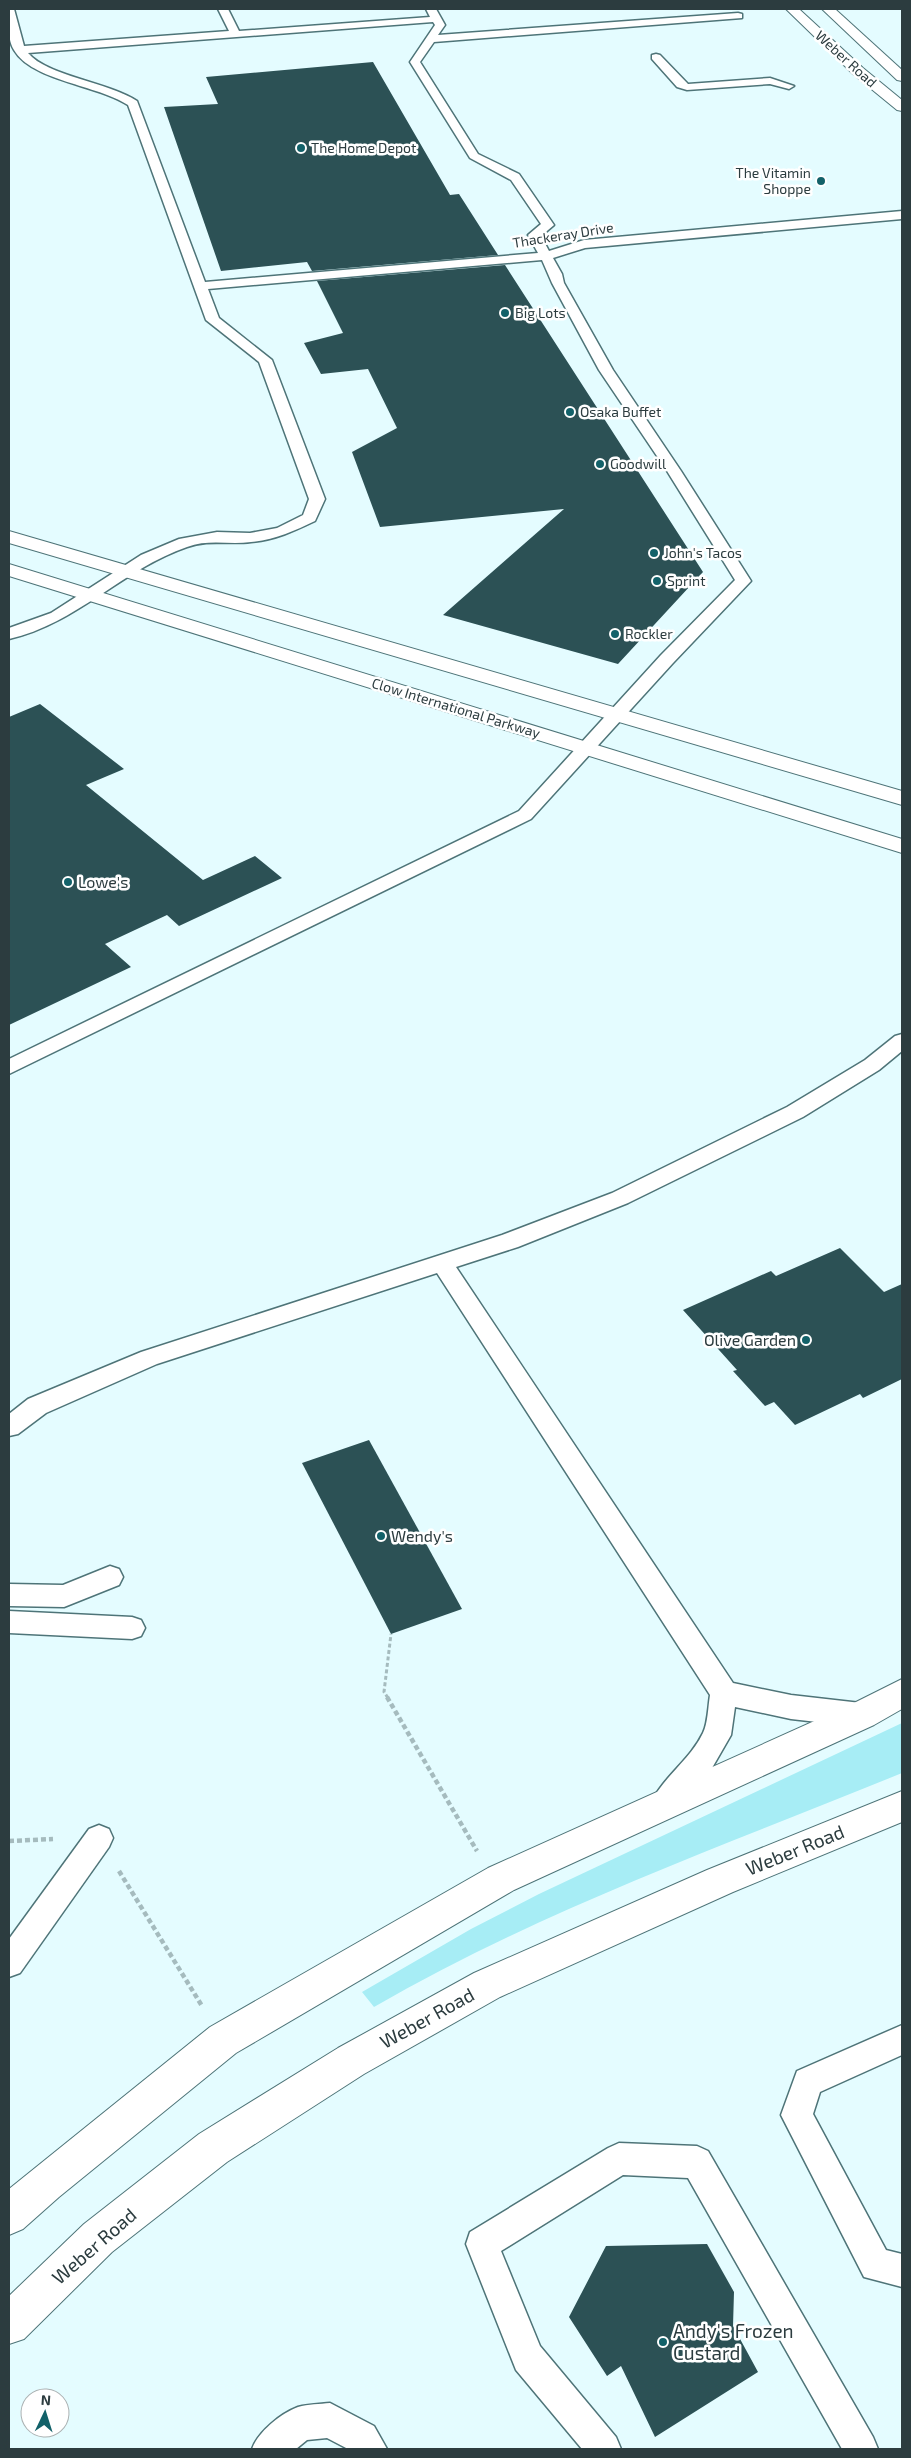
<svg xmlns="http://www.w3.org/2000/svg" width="911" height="2458" font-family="'Exo 2',sans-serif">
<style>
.green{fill:#a7edf5}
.building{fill:#2c5155}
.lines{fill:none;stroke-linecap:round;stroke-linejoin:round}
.service-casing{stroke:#4e7478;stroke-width:3}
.minor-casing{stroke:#4e7478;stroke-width:2}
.secondary-casing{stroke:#4e7478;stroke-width:2}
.path-far1{stroke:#a5bbbe;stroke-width:3;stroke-dasharray:4 2.5;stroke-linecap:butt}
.path{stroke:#a5bbbe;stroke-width:4.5;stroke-dasharray:5 3;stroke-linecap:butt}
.service{fill:#fff;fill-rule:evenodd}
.minor{fill:#fff;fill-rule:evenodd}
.secondary{fill:#fff;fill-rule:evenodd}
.poi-dot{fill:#126169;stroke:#fff;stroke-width:2}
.labels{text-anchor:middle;stroke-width:5;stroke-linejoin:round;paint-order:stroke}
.far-street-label{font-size:14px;fill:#2c3c3f;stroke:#fff}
.far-poi-label{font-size:14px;fill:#2c3c3f;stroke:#fff;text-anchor:start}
.poi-label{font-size:16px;fill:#2c3c3f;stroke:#fff;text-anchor:start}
.near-street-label{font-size:19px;fill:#2c3c3f;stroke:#fff}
.near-poi-label{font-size:19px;fill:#2c3c3f;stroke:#fff;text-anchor:start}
</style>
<rect width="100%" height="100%" fill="#e4fcff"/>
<path class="green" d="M902 1723V1773C726 1845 539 1911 374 2007L362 1992 471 1929 539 1894Z"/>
<g class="building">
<path d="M373 62 450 195 459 194 498 255 312 271 307 262 221 271 164 107 218 104 206 77Z"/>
<path d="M505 265 703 572 618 664 443 615 564 509 380 527 352 452 397 428 368 369 321 374 304 343 343 333 317 281Z"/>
<path d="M40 704 124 769 86 785 203 880 255 856 282 878 179 926 167 915 105 944 131 967 9 1025V717Z"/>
<path d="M840 1248 884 1292 902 1284V1379L863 1398 860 1394 795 1425 774 1402 765 1406 733 1371 737 1370 683 1310 771 1271 776 1276Z"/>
<path d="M369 1440 462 1609 391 1634 302 1463Z"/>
<path d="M707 2244 734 2292 733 2326 758 2372 655 2437 621 2366 607 2376 569 2317 606 2246Z"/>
</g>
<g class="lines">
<defs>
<g id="service">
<path d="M9 9H14L24 46 229 31 218 9H228L239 31 430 17 426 9H436L445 25 438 35 738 13 742 14V18L434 42 420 62 478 154 519 174 554 225 541 236 549 251 584 240 902 211V219L585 248 553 258 562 274 564 283 613 370 681 471 751 581 673 663 531 819 9 1074V1059L519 811 661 655 735 580 667 471 599 370 552 283 542 260 208 289 219 318 272 360 325 499 315 521C294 531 275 540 251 542 229 545 208 539 187 547 123 569 76 624 9 639V628L51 613 141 555 179 539 217 532 250 533 277 528 303 515 309 499 259 362 206 320 128 105C98 85 32 81 14 50 7 39 9 22 9 9ZM433 22 435 25 410 62 470 158 511 180 541 224 528 235 538 253 205 282 137 101C108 82 47 76 28 53Z"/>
<path d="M656 54 660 55 688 84 770 78 794 86 789 89 770 84 687 90 677 87 652 59V55Z"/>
<path d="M902 1034V1051L879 1070 803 1117 628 1203 518 1247 456 1267 733 1683 791 1695 861 1703 871 1707 875 1715 871 1723 861 1727 791 1719 735 1707 731 1735 712 1768 675 1812 665 1816 655 1812 651 1803C663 1777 690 1760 703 1733 708 1723 708 1707 710 1695L437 1273 157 1364 46 1413 18 1434 9 1436V1414L28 1399 141 1352 502 1235 612 1193 787 1107 865 1060 895 1036Z"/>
<path d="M110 1566 119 1569 123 1577 119 1585 64 1607 9 1606V1584L63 1585Z"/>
<path d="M9 1611 132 1617 141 1620 145 1628 141 1636 132 1639 9 1633Z"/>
<path d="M99 1825 109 1829 113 1838 109 1847 20 1973 9 1977V1939L89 1829Z"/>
<path d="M902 2025V2055L820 2092 813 2114 886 2250 902 2254V2287L864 2277 781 2115 797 2071Z"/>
<path d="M619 2143 697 2146 708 2151 873 2437 878 2449H842L688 2178 623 2175 501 2251 540 2346 616 2437 621 2449H582L516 2370 466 2244 470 2232 608 2148Z"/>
<path d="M330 2403 374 2426 387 2449H348L327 2438 307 2440 296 2449H252C258 2432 280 2414 298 2407 308 2404 320 2404 330 2403Z"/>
</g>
<g id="minor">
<path d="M9 531 902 791V805L9 543Z"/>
<path d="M9 564 902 839V853L9 576Z"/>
</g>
<g id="secondary">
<path d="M786 9H799L863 68 902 100V111L897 110 853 74Z"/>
<path d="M822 9H835L902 70V81L897 80Z"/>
<path d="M902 1679V1709L874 1725 514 1890 236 2053 59 2197 23 2229 9 2235V2189L210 2027 488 1868 850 1705Z"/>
<path d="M902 1791V1822L733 1892 500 1997 364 2074 227 2162 112 2252 24 2339 9 2344V2296L84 2224 199 2134 338 2048 474 1973 707 1870Z"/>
</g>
</defs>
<use href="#service" class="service-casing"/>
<use href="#minor" class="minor-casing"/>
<use href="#secondary" class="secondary-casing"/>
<path class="path-far1" d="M388 1698 384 1692 391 1634"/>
<g class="path">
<path d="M387 1697 477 1851"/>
<path d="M9 1841 53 1839"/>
<path d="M119 1871 202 2006"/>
</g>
<use href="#service" class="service"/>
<use href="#minor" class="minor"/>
<use href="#secondary" class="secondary"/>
</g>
<g class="poi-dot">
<circle cx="301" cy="148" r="5"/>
<circle cx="821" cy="181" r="5"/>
<circle cx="505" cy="313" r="5"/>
<circle cx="570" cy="412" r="5"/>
<circle cx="600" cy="464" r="5"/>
<circle cx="654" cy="553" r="5"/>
<circle cx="657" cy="581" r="5"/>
<circle cx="615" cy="634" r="5"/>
<circle cx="68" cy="882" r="5"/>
<circle cx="806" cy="1340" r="5"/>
<circle cx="381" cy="1536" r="5"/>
<circle cx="663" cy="2342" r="5"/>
</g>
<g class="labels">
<g class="far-street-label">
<text transform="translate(846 59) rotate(42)" y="5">Weber Road</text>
<text transform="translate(563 235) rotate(-9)" y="5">Thackeray Drive</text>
<text transform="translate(456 708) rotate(17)" y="5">Clow International Parkway</text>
</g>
<g class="far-poi-label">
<text x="311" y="153">The Home Depot</text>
<text x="811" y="178" text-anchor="end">The Vitamin<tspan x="811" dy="16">Shoppe</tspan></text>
<text x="515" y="318">Big Lots</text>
<text x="580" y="417">Osaka Buffet</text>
<text x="610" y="469">Goodwill</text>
<text x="664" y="558">John's Tacos</text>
<text x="667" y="586">Sprint</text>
<text x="625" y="639">Rockler</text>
</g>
<g class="poi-label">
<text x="78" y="888">Lowe's</text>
<text x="796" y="1346" text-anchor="end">Olive Garden</text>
<text x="391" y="1542">Wendy's</text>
</g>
<g class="near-street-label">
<text transform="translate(795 1850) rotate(-22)" y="7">Weber Road</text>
<text transform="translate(427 2018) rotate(-29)" y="7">Weber Road</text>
<text transform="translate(94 2246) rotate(-41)" y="7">Weber Road</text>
</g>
<g class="near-poi-label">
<text x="673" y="2338">Andy's Frozen<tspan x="673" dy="22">Custard</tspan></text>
</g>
</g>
<rect width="911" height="2458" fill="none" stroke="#2c3c3f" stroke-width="20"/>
<g transform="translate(45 2413) rotate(4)"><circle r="24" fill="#ffffff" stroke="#abb1b2"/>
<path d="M0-4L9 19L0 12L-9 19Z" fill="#126169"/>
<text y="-8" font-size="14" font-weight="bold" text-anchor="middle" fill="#2c3c3f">N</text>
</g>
</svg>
